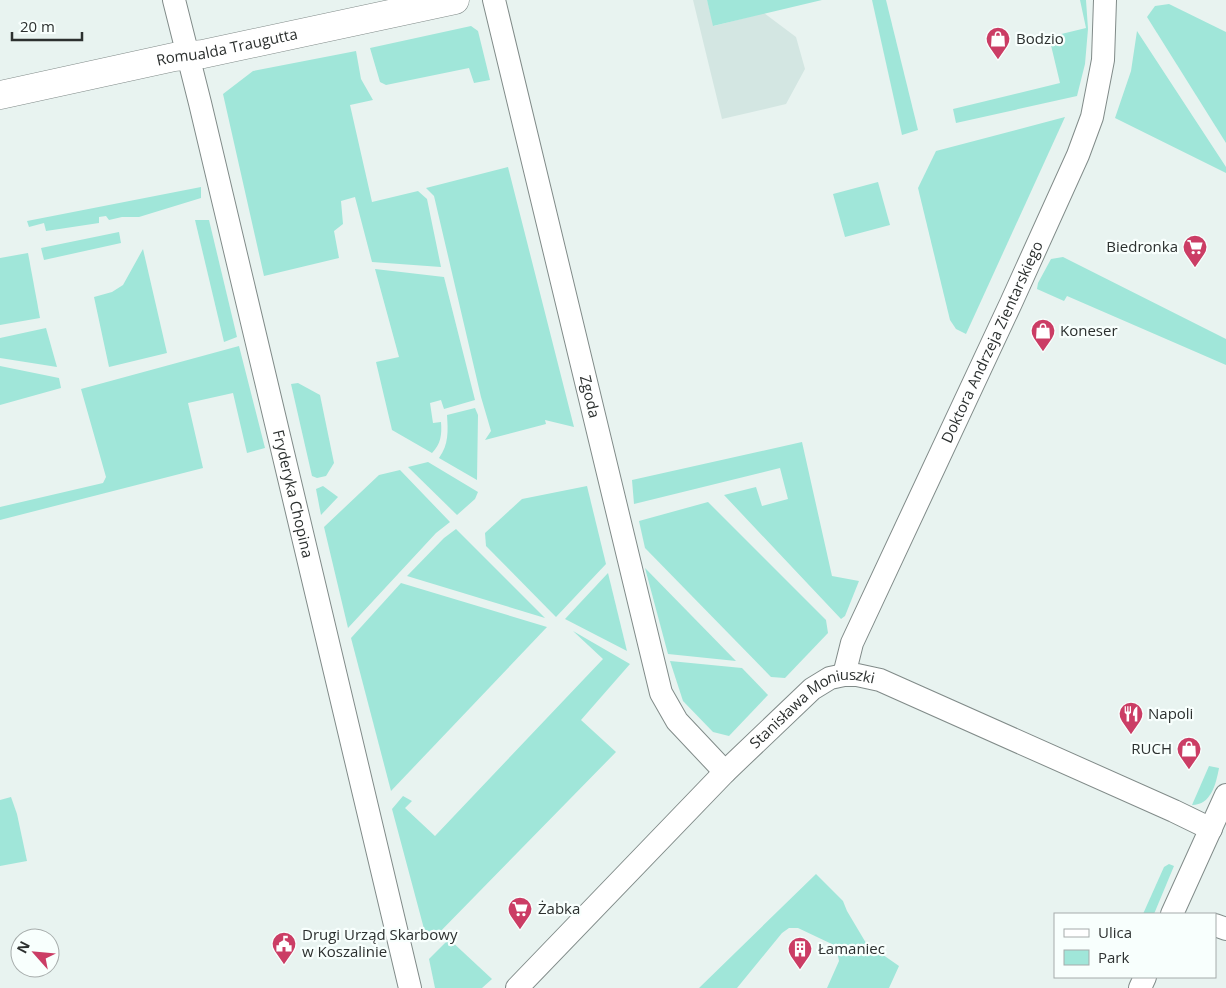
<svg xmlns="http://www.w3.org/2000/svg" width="1226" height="988" font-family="'Open Sans',sans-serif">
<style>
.built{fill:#d3e6e2}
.green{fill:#a0e6d9}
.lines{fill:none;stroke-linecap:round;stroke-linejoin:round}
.minor-casing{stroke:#818b89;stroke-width:24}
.major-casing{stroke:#818b89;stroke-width:29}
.minor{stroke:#fff;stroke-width:22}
.major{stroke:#fff;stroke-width:28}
.labels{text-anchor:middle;stroke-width:4.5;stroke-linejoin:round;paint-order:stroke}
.poi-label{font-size:15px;fill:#2c302f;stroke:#f8fffd;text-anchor:start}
.street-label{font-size:15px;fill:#2c302f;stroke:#f8fffd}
</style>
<rect width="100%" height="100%" fill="#e8f3f0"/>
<path class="built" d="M693 0H707L714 26 764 13 796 37 805 69 786 104 722 119Z"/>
<g class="green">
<path d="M707 0H822L713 26Z"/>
<path d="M872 0H886L918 130 902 135Z"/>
<path d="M1080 0H1086L1088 29 1085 64 1077 96 956 123 953 109 1060 83 1049 37 1086 28Z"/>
<path d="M1169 4 1226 32V143L1147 17 1155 6Z"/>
<path d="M471 26 478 31 490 80 474 83 469 68 386 85 380 82 370 48Z"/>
<path d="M1137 31 1226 167V173L1115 118 1131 71Z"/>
<path d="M356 51 361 79 373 100 350 105 372 202 418 191 427 199 441 267 372 262 355 197 341 201 343 224 334 231 339 258 264 276 223 94 253 71Z"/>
<path d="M1065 117 966 334 956 329 950 320 918 188 936 151Z"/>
<path d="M508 167 574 427 545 420 546 424 485 440 491 431 481 397 434 196 426 188Z"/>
<path d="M878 182 890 225 845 237 833 194Z"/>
<path d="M201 187V198L139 217H122L109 220 106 216 99 217V223L46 231 44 223 29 227 27 221Z"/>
<path d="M195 220H209L237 337 224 342Z"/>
<path d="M119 232 121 243 44 260 41 248Z"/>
<path d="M143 249 167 353 109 367 94 297 112 292 123 285Z"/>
<path d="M28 253 40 318 0 325V258Z"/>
<path d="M1063 257 1226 339V365L1067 296 1064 301 1037 289 1038 283 1051 259Z"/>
<path d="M375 269 444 277 475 400 444 409 441 400 430 403 433 423 441 422C442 434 441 444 432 453L392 430 376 362 399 357Z"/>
<path d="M46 328 57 367 0 358V338Z"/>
<path d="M239 346 265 448 247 453 233 393 188 403 203 468 0 520V507L103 483 106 477 81 389Z"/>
<path d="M0 366 59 378 61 388 0 405Z"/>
<path d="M298 383 320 395 334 463 326 476 317 478 312 476 291 384Z"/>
<path d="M475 408 478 415 477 480 439 458C449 444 448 431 447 415Z"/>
<path d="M802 442 832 576 859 581 845 616 841 619 724 495 756 487 762 506 788 499 780 468 634 504 632 480Z"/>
<path d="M428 462 478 492 475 499 457 515 408 467Z"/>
<path d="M400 470 450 522 436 533 348 628 324 527 379 475Z"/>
<path d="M323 486 338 497 321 515 316 489Z"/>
<path d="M587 486 606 564 556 617 486 546 485 533 522 499Z"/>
<path d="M708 502 826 620 828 633 785 678 771 677 645 548 639 521Z"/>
<path d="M456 529 545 618 407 576 444 538Z"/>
<path d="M645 568 736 661 668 654Z"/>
<path d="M608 573 627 651 565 619Z"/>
<path d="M401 583 547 627 391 791 351 638Z"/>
<path d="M573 631 630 664 581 720 616 752 432 940H427L392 809 403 796 412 801 405 808 435 836 603 659Z"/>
<path d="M670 661 742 668 768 695 729 736 713 732 683 701Z"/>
<path d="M1209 766 1219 768C1216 784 1211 805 1192 805Z"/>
<path d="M11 797 17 814 27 861 0 866V800Z"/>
<path d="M1169 864 1174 866 1154 914H1143L1164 867Z"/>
<path d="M816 874 843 901 847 911 866 943 899 966 889 988H827L839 961 836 946 798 928H789L782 933 737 988H699Z"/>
<path d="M449 939 492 979 482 988H435L429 959Z"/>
</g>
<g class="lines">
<defs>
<g id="minor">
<path id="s1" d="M174 0 200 103 410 988"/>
<path id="s2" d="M494 0 661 693 677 721 725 772"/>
<path id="s3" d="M844 675 852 643 1011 303 1078 155 1092 117 1103 60 1105 0"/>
<path d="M1172 914 1226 795"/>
<path d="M1215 925 1226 929"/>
<path id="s4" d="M517 988 725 772 812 689 830 678 844 675H857L880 680 1174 811 1211 829"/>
<path d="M1140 988 1145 977"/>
</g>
<g id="major">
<path id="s5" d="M0 95 174 57 203 54 455 0"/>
</g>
</defs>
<use href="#minor" class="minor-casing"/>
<use href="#major" class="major-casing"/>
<use href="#minor" class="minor"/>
<use href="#major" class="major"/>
</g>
<defs>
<symbol id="shop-pin" viewBox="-11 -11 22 30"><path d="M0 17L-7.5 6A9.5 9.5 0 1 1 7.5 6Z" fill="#cb3d65" stroke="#f8fffd"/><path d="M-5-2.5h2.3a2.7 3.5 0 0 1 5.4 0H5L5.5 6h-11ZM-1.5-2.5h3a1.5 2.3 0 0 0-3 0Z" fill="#fff"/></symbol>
<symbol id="supermarket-pin" viewBox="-11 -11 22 30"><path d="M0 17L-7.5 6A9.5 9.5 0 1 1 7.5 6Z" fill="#cb3d65" stroke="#f8fffd"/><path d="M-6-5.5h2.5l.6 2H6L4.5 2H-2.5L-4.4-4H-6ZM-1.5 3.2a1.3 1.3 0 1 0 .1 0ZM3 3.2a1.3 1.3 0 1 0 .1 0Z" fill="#fff"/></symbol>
<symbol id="restaurant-pin" viewBox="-11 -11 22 30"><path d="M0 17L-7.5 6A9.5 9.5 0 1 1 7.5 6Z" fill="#cb3d65" stroke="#f8fffd"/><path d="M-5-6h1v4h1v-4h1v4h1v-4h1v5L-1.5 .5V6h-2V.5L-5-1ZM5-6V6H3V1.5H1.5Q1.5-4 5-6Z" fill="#fff"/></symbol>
<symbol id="civic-pin" viewBox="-11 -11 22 30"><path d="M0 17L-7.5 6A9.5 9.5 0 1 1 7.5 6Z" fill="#cb3d65" stroke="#f8fffd"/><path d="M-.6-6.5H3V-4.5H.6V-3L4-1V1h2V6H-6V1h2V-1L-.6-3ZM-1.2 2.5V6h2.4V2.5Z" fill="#fff"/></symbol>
<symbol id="building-pin" viewBox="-11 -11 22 30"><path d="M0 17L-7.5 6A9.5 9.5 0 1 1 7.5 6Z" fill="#cb3d65" stroke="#f8fffd"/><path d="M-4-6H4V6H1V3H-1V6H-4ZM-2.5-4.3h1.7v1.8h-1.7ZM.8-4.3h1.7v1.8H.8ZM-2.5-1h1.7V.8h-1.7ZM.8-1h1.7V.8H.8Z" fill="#fff"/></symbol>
</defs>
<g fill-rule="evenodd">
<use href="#shop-pin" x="984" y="25" width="28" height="38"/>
<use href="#supermarket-pin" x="1181" y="233" width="28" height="38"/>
<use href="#shop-pin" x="1029" y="317" width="28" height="38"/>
<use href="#restaurant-pin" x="1117" y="700" width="28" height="38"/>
<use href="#shop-pin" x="1175" y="735" width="28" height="38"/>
<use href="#supermarket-pin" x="506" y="895" width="28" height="38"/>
<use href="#civic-pin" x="270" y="930" width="28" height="38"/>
<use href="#building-pin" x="786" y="935" width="28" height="38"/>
</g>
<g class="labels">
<g class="poi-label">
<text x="1016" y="44">Bodzio</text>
<text x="1178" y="252" text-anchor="end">Biedronka</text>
<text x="1060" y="336">Koneser</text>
<text x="1148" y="719">Napoli</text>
<text x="1172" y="754" text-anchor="end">RUCH</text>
<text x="538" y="914">Żabka</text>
<text x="302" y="940">Drugi Urząd Skarbowy<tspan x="302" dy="17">w Koszalinie</tspan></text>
<text x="818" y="954">Łamaniec</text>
</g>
<g class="street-label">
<text dy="5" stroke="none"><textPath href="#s5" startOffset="232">Romualda Traugutta</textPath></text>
<text dy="5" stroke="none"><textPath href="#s3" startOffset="365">Doktora Andrzeja Zientarskiego</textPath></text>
<text dy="5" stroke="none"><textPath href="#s2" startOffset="408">Zgoda</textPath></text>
<text dy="5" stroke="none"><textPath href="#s1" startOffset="508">Fryderyka Chopina</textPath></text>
<text dy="5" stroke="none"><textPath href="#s4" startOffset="412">Stanisława Moniuszki</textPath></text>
</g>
</g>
<rect x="1054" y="913" width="162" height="65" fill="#f8fffd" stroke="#a6acab"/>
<rect x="1064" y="929" width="25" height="8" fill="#ffffff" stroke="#a6acab"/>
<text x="1098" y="938" font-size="15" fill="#2c302f">Ulica</text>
<rect x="1064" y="950" width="25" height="15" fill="#a0e6d9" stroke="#a6acab"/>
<text x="1098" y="963" font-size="15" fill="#2c302f">Park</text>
<g transform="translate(35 953) rotate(297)"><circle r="24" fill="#f8fffd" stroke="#a6acab"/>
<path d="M0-4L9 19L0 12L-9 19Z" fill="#cb3d65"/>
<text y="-8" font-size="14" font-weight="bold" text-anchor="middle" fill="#2c302f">N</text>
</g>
<path d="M12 32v8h70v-8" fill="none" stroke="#2c302f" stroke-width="2.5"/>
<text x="20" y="32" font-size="15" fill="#2c302f" stroke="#f8fffd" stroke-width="4" paint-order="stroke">20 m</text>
</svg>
